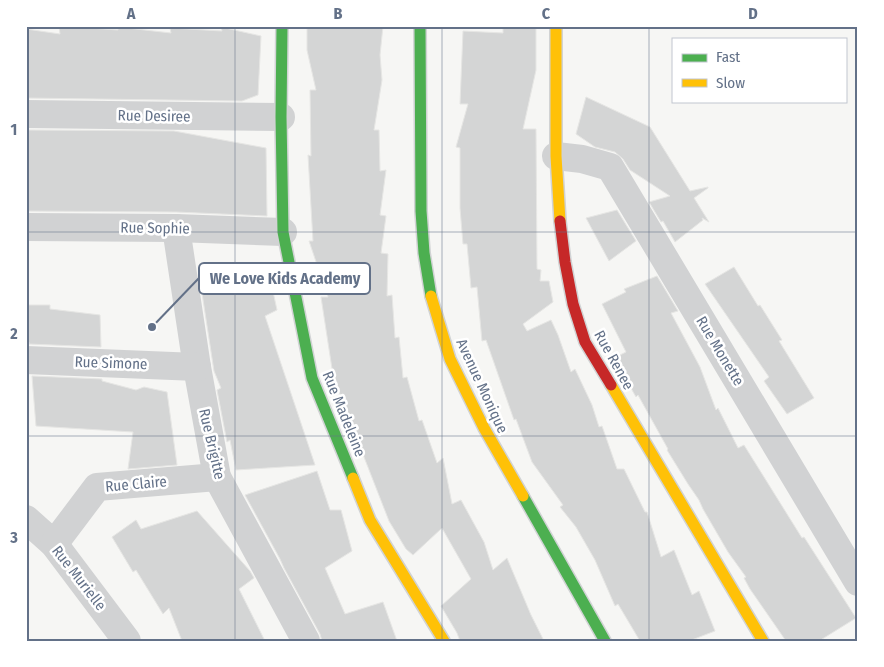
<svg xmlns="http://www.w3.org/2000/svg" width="884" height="667" font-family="'Fira Sans Condensed',sans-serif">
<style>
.building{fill:#d4d5d5;stroke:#e6e6e4}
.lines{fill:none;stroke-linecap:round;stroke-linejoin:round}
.fast-casing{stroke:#d1d3d4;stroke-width:14}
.slow-casing{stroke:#d1d3d4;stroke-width:14}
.jam-casing{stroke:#d1d3d4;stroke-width:14}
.street{stroke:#d1d2d3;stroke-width:28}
.fast{stroke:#4caf50;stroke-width:11}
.slow{stroke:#ffc107;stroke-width:11}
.jam{stroke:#c62828;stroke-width:11}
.grid{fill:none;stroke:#637188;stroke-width:1;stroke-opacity:0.55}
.labels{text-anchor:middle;stroke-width:5;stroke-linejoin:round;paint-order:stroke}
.street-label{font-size:15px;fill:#637188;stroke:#fff}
.leader{fill:none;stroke:#637188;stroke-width:2}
.callout-dot{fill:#637188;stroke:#fff;stroke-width:2}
.callout{fill:#fff;stroke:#637188;stroke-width:2}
.callout-label{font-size:16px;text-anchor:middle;font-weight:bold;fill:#637188}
.neatline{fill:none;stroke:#637188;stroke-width:2}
.grid-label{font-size:16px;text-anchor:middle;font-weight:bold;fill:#637188}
</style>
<rect width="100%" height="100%" fill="#f6f6f4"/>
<g class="building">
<path d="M59 26 118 30V27L171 33 170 28 222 31 221 27 261 36 258 95 242 101 26 98V29L60 34Z"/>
<path d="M307 26H383L380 55 382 80 374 130H379L380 171 386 170 380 215 386 216 381 253 388 254 387 296 392 295 395 338 399 337 403 378 407 377 419 421 422 420 437 463 443 458 452 504 461 500 484 542 493 570 507 558 531 615 544 641H460L457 633 441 606 471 579 442 528 413 555 406 549 389 521 346 411 333 375 321 297H328L309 241H313L308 155 311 156 310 90H316L307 50Z"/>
<path d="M503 26 536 27V70L523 129H536L537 269 541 270 540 281H549L553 302 523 324 527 331 551 320 558 335 571 372 575 369 592 405 599 427 602 426 617 469H624L645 512H647L661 557 674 550 692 595 699 591 715 631 689 641H640L618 604 615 606 595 560 576 527 560 507 563 505 532 462 516 419 514 420 486 340 482 341 477 287 471 288 467 244H463L460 208V148L456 147 468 104H460L463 31 503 33Z"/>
<path d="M586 97 650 127 690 191 708 187V188L694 198 709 222 702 218 703 220 675 242 663 221 661 222 649 202 670 196 630 170 623 159 615 152 595 147 576 134Z"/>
<path d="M26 130 174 131 266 148 267 216 176 212 26 211Z"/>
<path d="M617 210 636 241 609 261 586 218Z"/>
<path d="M267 264 277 310 265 316 315 465 236 470 230 440 227 442 217 390 221 388 214 371 200 280 231 284 227 266Z"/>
<path d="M734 267 758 306 760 305 782 340 779 341 814 398 787 414 764 381 769 377 705 284Z"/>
<path d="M657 276 678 311 671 313 700 367 716 410 718 408 738 448 744 445 802 538 804 537 856 618 819 641H786L750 589 744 578 746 577 728 552 703 509 699 500 688 484 667 450 668 449 638 395 636 397 614 358 626 352 602 304 626 292 624 289Z"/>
<path d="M26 305H50V309L100 315 101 347 29 344V342H26Z"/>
<path d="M32 376 102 379V381L136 390 144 387 167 392 177 465 128 469 133 432 36 426Z"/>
<path d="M317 471 330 510H341L352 551 325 568 345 614 383 602 397 641H322L320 634 284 568 280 559 245 495Z"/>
<path d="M197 511 250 571 254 578 239 589 265 641H182L169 608 163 614 136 570 133 572 112 537 136 520 141 529Z"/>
</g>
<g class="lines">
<defs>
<g id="fast">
<path d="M282 26 281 117 283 232 312 378 353 478"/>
<path d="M420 26 421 211 424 253 431 296"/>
<path d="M523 496 605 641"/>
</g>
<g id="slow">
<path d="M556 26V156L560 221"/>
<path d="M431 296 450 359 484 428 523 496"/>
<path d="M611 385 763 641"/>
<path d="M353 478 370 520 444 641"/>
</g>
<path id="jam" d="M560 221 565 262 573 304 585 342 611 385"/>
</defs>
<use href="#fast" class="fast-casing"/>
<use href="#slow" class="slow-casing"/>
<use href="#jam" class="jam-casing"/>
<g class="street">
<path d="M26 114 281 117"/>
<path d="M556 156 582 159 610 167 858 582"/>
<path d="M26 227 176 228 283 232"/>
<path d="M176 228 197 367 217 477 306 641"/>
<path d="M26 360 197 367"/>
<path d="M26 519 54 544 127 641"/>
<path d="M54 544 97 487 217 477"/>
</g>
<use href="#fast" class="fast"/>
<use href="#slow" class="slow"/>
<use href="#jam" class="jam"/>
</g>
<path class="grid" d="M235 26V641M442 26V641M649 26V641M26 232H858M26 436H858"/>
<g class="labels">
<g class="street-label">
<text transform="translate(154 116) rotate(1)" y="5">Rue Desiree</text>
<text transform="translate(155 228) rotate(1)" y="5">Rue Sophie</text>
<text transform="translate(720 351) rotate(59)" y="5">Rue Monette</text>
<text transform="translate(614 360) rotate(61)" y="5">Rue Renee</text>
<text transform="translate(111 363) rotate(2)" y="5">Rue Simone</text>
<text transform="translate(482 386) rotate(65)" y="5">Avenue Monique</text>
<text transform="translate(344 414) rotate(68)" y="5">Rue Madeleine</text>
<text transform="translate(212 444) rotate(77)" y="5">Rue Brigitte</text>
<text transform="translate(136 484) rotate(-5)" y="5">Rue Claire</text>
<text transform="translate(79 578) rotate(52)" y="5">Rue Murielle</text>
</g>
</g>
<path class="leader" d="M152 327L199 278"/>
<circle class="callout-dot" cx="152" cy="327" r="5"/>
<rect class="callout" x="199" y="263" width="171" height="31" rx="5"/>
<g class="callout-label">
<text x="285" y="284">We Love Kids Academy</text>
</g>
<rect width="884" height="667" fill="none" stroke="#ffffff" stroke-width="55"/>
<rect x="672" y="38" width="175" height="65" fill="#ffffff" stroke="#c1c6cf"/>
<rect x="682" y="54" width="25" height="8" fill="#4caf50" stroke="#c1c6cf"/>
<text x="716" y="62" font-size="15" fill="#637188">Fast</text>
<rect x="682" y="79" width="25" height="8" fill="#ffc107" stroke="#c1c6cf"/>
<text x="716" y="88" font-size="15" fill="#637188">Slow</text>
<rect x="28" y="28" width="828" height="612" class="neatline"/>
<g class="grid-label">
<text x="131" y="19">A</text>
<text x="338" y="19">B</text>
<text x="546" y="19">C</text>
<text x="753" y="19">D</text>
<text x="14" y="135">1</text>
<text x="14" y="339">2</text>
<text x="14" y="543">3</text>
</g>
</svg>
